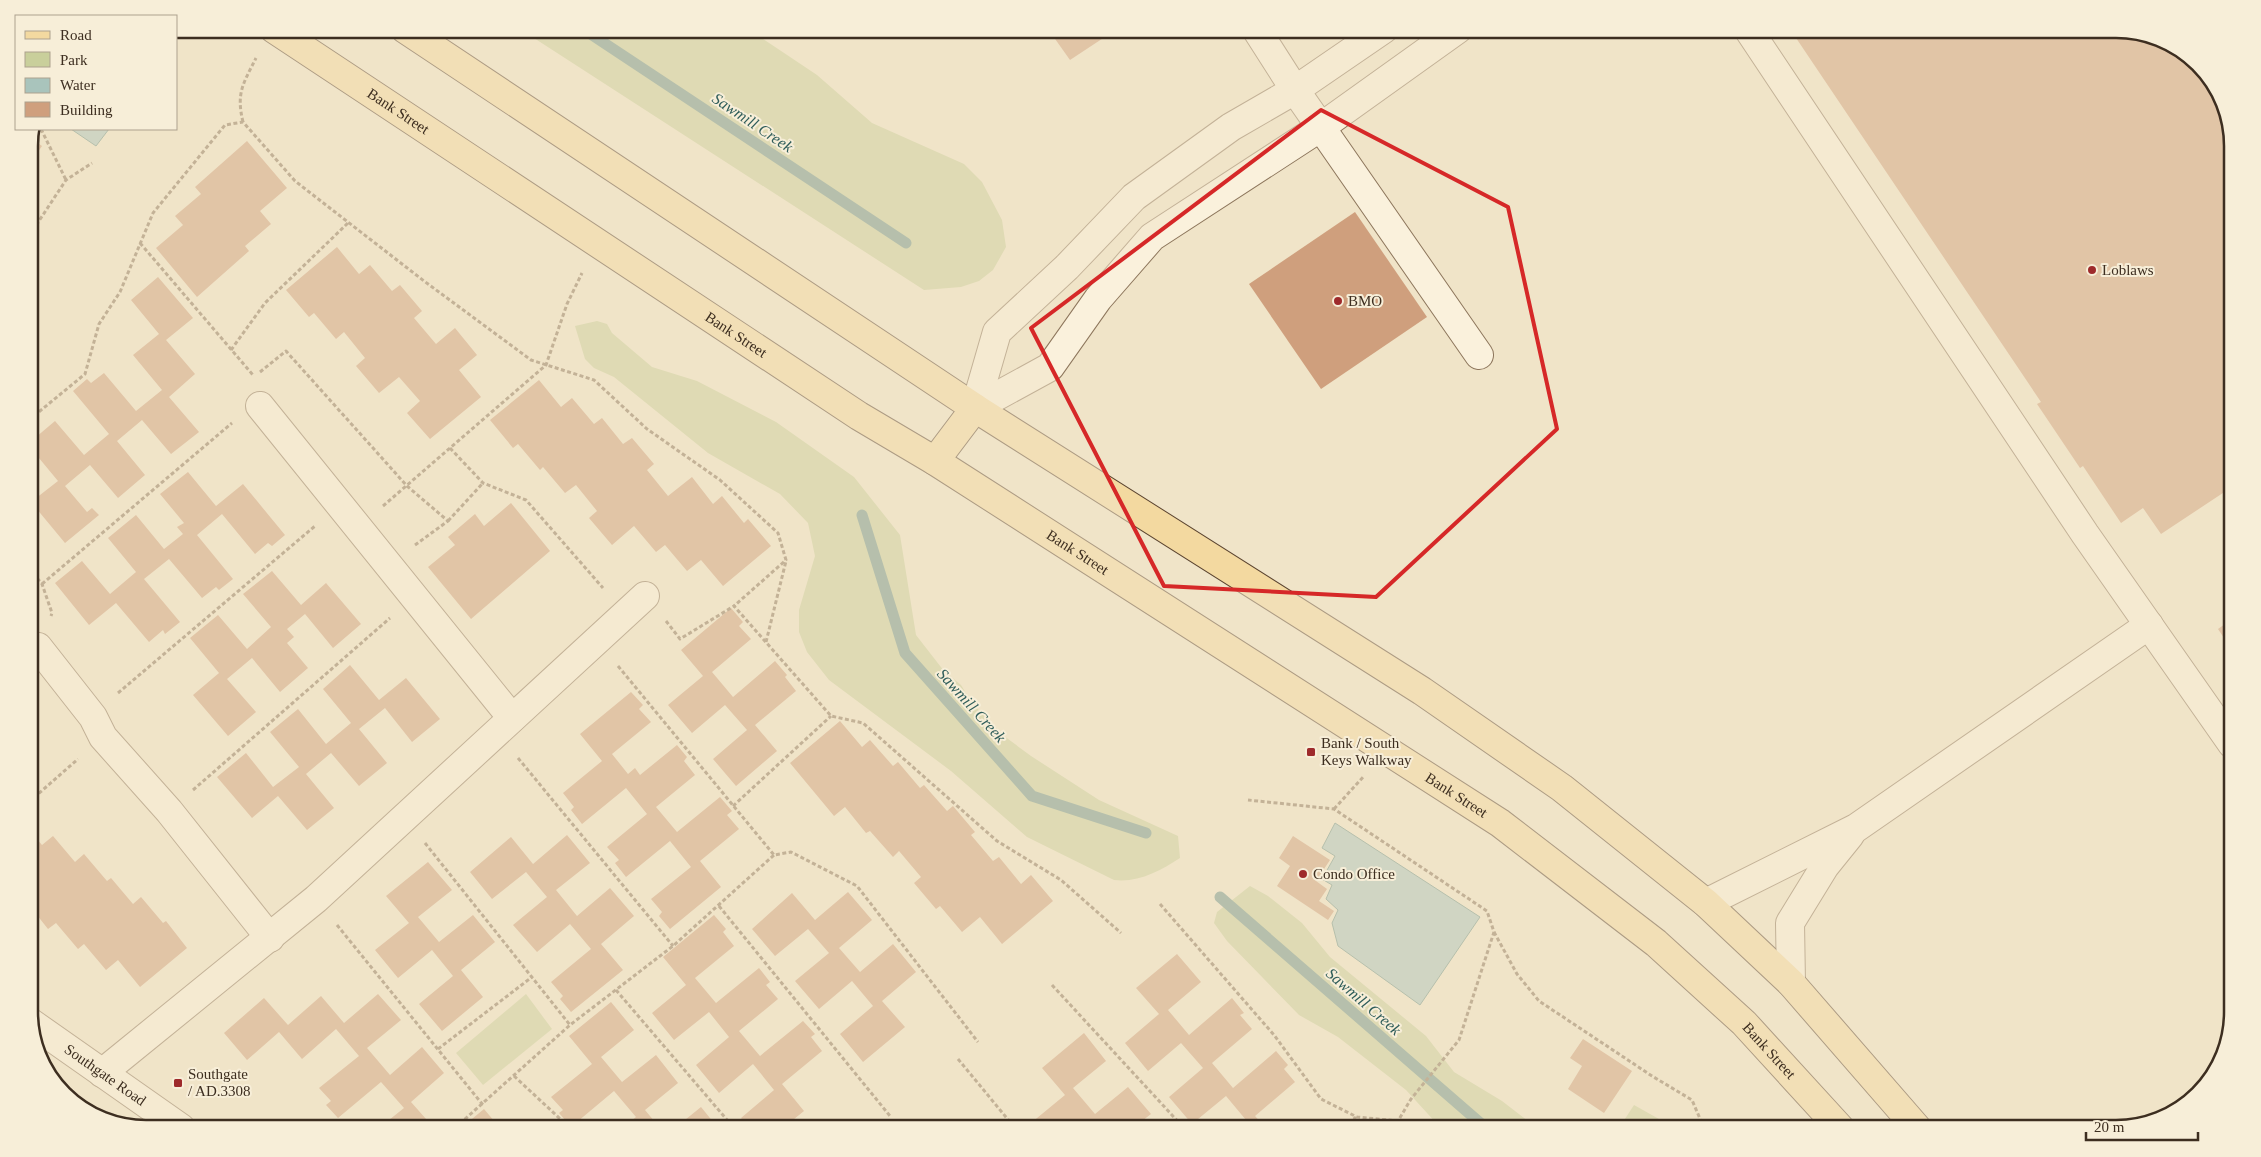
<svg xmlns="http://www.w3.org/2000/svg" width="2261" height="1157" font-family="'Times New Roman',serif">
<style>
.green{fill:#c9cf9b}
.water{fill:#a9c4bc;stroke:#6f938a}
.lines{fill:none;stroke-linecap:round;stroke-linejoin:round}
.stream{stroke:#6f938a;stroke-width:11}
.building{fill:#cf9f7d}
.minor-casing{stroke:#8d765c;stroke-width:30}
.major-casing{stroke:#5b4430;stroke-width:30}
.path{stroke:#8d765c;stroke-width:3;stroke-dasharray:4 2.5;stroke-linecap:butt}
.minor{stroke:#faf1dc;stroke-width:28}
.major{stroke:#f3d9a0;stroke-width:28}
.marked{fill:none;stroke:#d62828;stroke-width:4;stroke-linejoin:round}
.poi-dot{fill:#9e2a2b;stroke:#f7eed8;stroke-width:2}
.labels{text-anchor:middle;stroke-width:4;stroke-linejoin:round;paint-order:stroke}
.street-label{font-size:15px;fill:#3d2e20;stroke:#f7eed8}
.poi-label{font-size:15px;fill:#3d2e20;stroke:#f7eed8;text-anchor:start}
.water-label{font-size:16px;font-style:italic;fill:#2f5d5a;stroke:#f7eed8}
.rim{fill:none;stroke:#3d2e20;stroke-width:2.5}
</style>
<rect width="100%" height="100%" fill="#f0e4c8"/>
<g class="green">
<path d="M520 29H748L817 75 872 123 964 164 982 182 1002 220 1006 247 993 270 979 281 961 287 924 290Z"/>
<path d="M597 321 607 324 612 333 652 367 697 381 776 422 854 477 900 535 916 635 944 671 961 685 972 703 1004 736 1031 756 1099 800 1178 836 1180 858C1160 871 1138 883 1114 880L1027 837 951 771 829 680 807 652 799 632V610L815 556 808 523 780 494 708 453 614 377 594 368 585 359 575 326Z"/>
<path d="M1250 886 1268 896 1302 923 1330 957 1426 1036 1454 1072 1502 1101 1537 1128H1444L1438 1125 1406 1090 1338 1037 1299 1015 1227 941 1214 923 1217 912Z"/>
<path d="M526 994 552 1029 483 1085 456 1053Z"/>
<path d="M1634 1105 1675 1128H1619Z"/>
</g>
<g class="water">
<path d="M71 129H109L96 146Z"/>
<path d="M1335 823 1480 917 1420 1005 1338 946 1332 923 1338 910 1326 899 1332 885 1322 879 1335 856 1322 848Z"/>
</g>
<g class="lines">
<g class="stream">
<path d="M583 29 906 243"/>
<path d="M862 515 905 653 1032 796 1146 833"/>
<path d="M1220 897 1486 1128"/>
</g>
</g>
<g class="building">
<path d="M1048 29H1117L1070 60Z"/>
<path d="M1790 29H2115L2167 41 2213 81 2232 138V487L2161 534 2143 508 2121 523 2083 466 2080 468 2037 404 2041 402Z"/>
<path d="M29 137 42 146 29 165Z"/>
<path d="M247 141 287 188 260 211 271 224 245 246 249 251 197 297 156 248 183 225 175 216 201 194 195 187Z"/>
<path d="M1355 212 1427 317 1321 389 1249 284Z"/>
<path d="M337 247 359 274 370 265 392 291 400 285 422 311 414 318 436 344 455 328 477 355 459 370 481 397 430 439 407 413 420 401 399 377 379 393 356 366 365 358 344 332 336 339 314 313 309 317 286 290Z"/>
<path d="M158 277 193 318 166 340 195 374 169 397 199 432 171 454 142 420 117 441 145 475 118 498 90 465 65 486 87 512 92 508 99 515 65 543 31 502 58 481 29 446V443L55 421 84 455 109 434 73 391 87 379 91 383 104 373 136 411 162 390 133 355 159 334 131 300Z"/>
<path d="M539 380 561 407 572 398 594 424 602 418 623 444 632 438 654 464 647 470 668 496 692 477 713 504 722 496 744 523 748 519 771 546 723 586 701 560 687 571 665 545 656 552 634 526 612 545 589 518 597 511 576 485 565 493 543 467 540 470 518 444 513 448 490 420Z"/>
<path d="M188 472 216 506 243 484 285 535 272 546 268 543 255 554 222 514 197 535 233 579 219 590 216 587 202 598 169 559 144 579 180 622 165 634 163 630 149 642 116 603 89 625 55 583 82 561 110 594 136 572 108 538 136 515 164 549 183 534 177 527 184 523 160 494Z"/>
<path d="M511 503 550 551 471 619 428 567 455 545 448 537 475 514 484 526Z"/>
<path d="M272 571 301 605 326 583 361 624 333 648 305 614 287 629 294 637 287 643 308 668 280 692 252 658 227 679 256 712 228 736 193 695 219 673 190 638 218 615 247 649 271 627 243 594Z"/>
<path d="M731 608 743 622 739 626 751 639 712 672 733 697 775 661 787 675 785 677 796 691 755 725 777 751 736 786 713 759 747 730 725 705 692 733 668 705 703 676 681 650Z"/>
<path d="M2232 619V650L2218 629Z"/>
<path d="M350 665 379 700 406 678 440 719 412 742 385 708 359 729 387 763 359 786 331 753 306 774 334 808 307 830 278 796 252 818 217 777 246 753 273 787 299 767 270 732 298 709 326 744 351 723 323 689Z"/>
<path d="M631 692 643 705 639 709 651 722 612 754 628 774 635 768 640 775 677 745 687 757 684 761 695 775 656 807 677 832 720 797 732 811 727 815 739 829 700 861 721 887 670 929 659 916 662 912 651 899 691 867 670 841 626 877 615 863 619 860 607 847 647 814 626 788 582 824 571 810 574 807 563 793 602 761 580 734Z"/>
<path d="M840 721 862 747 870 740 893 766 898 762 920 788 924 785 947 811 953 806 975 832 971 835 993 861 999 857 1021 884 1031 875 1053 901 1002 944 980 917 962 932 940 906 936 909 914 883 921 877 899 851 893 857 870 831 866 833 845 807 834 816 790 763Z"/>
<path d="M29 830 42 845 53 836 75 862 84 854 107 881 111 878 133 904 141 897 163 923 166 921 187 948 140 987 118 960 106 970 84 944 78 949 56 923 48 929 29 905Z"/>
<path d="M567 835 590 863 556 890 577 916 610 888 634 916 601 944 623 970 571 1012 560 999 563 996 551 982 591 949 570 924 537 952 513 925 547 897 526 872 492 899 470 872 511 837 533 864Z"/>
<path d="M1293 836 1330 860 1316 881 1327 889 1319 901 1334 911 1328 920 1277 886 1290 866 1279 858Z"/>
<path d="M428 862 452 890 418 917 439 942 473 915 495 942 461 970 483 997 442 1031 419 1004 453 976 432 950 398 978 375 950 409 923 386 896Z"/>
<path d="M848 892 872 920 839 948 860 972 893 944 916 972 882 1001 905 1027 863 1062 840 1034 873 1006 852 981 819 1009 795 981 829 953 808 929 775 956 752 929 792 893 815 920Z"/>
<path d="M714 915 726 929 723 932 734 946 695 978 716 1003 759 968 770 982 766 985 778 999 739 1031 760 1056 803 1021 815 1034 811 1037 822 1051 782 1084 804 1111 783 1128H749L741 1118 774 1090 753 1064 719 1093 696 1065 729 1037 709 1012 674 1040 652 1013 686 985 663 957Z"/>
<path d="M1177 954 1201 982 1168 1010 1189 1035 1232 998 1244 1013 1240 1015 1252 1029 1212 1063 1233 1088 1276 1051 1288 1065 1284 1069 1295 1082 1255 1116 1266 1128H1237L1246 1120 1226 1096 1192 1124 1169 1097 1203 1068 1181 1043 1148 1071 1125 1043 1159 1014 1136 988Z"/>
<path d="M378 994 401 1020 367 1048 390 1075 422 1047 444 1073 411 1102 434 1128H379L404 1108 381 1082 338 1118 326 1105 331 1101 319 1088 359 1056 336 1029 302 1059 279 1032 247 1060 224 1033 264 998 288 1025 321 996 344 1023Z"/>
<path d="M611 1002 634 1030 601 1057 622 1082 656 1055 678 1083 645 1110 660 1128H622L636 1117 614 1091 571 1127 559 1113 563 1110 551 1097 592 1064 569 1036Z"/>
<path d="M1084 1033 1106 1061 1073 1088 1095 1114 1128 1087 1151 1114 1133 1128H1093L1088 1122 1080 1128H1036L1031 1123 1065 1095 1042 1068Z"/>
<path d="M1583 1039 1632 1071 1604 1113 1568 1089 1582 1066 1570 1058Z"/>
<path d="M701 1107 718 1128H675Z"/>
<path d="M484 1109 500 1128H461Z"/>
</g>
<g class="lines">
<defs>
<g id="minor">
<path d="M1256 29 1295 90 1479 355"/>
<path d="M1748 29 2085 534 2232 744"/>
<path d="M260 406 512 718"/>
<path d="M975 408 1050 367 1098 299 1152 237 1321 127 1458 29"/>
<path d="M975 408 997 332 1067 267 1134 197 1231 127 1295 90 1384 29"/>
<path d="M38 647 93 717 103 737 169 811 270 938"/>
<path d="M1706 903 1856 828 2149 625"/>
<path d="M1791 983 1790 923 1825 866 1850 835"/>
<path id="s1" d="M30 1022 181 1128"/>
<path d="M102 1073 316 899 645 596"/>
</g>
<g id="major">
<path id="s2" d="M274 29 859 416 935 461 1500 823 1656 943 1744 1023 1840 1128"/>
<path d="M405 29 975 408 1422 691 1562 788 1706 903 1791 983 1917 1128"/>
<path d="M935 461 975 408"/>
</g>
</defs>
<use href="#minor" class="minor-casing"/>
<use href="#major" class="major-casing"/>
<g class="path">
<path d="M243 122C236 93 243 84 256 58"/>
<path d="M41 129 66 180"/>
<path d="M29 236 66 180 92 163"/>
<path d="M140 243 253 375"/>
<path d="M231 350 265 303 349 222"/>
<path d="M260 372 286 351 407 486 448 521 415 545"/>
<path d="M29 420 85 374 99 324 120 292 153 213 225 125 243 122 295 181 424 281 531 360 594 380 647 429 720 480 778 533 786 560 734 606"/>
<path d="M450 448 483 483 526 500 603 588"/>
<path d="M383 506 546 365 567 304 582 273"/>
<path d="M448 521 483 483"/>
<path d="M29 568 42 584 52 613 51 616"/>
<path d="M42 584 232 423"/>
<path d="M666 621 680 639 734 606 831 716 863 723 997 841 1061 880 1121 933"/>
<path d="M766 642 786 561"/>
<path d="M618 666 774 855 791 852 857 886 978 1042"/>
<path d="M118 693 315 526"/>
<path d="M518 758 673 946"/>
<path d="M193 790 390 618"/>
<path d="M29 802 78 759"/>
<path d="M733 806 831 716"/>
<path d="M1334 809 1364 776"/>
<path d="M425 843 570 1025"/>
<path d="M1160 904 1274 1035 1321 1099 1357 1117 1398 1121 1411 1099 1459 1040 1494 932 1487 911 1334 809 1248 800"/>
<path d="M719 906 890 1116"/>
<path d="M337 925 483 1105"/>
<path d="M1494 932 1517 974 1539 1001 1652 1076 1692 1100 1704 1128"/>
<path d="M1052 985 1184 1128"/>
<path d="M616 990 734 1128"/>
<path d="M438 1049 532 977"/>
<path d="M958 1059 1015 1128"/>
<path d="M514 1076 570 1128"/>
<path d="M1398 1121 1414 1128"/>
<path d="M455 1128 570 1025 673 946 774 855"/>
<path d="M1344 1128 1356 1117"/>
</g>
<use href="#minor" class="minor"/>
<use href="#major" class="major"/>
</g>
<path d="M0 0H2261V1157H0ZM1321 110 1508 207 1557 429 1376 597 1164 586 1031 328Z" fill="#f0e4c8" fill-opacity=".55" fill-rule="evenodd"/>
<path class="marked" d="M1321 110 1508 207 1557 429 1376 597 1164 586 1031 328Z"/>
<g class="poi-dot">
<circle cx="2092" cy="270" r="5"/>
<circle cx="1338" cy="301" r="5"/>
<rect x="1306" y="747" width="10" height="10" rx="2.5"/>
<circle cx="1303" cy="874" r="5"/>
<rect x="173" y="1078" width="10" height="10" rx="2.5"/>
</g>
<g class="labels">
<g class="street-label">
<text dy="5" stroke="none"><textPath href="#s2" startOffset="149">Bank Street</textPath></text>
<text dy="5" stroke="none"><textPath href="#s2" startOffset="554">Bank Street</textPath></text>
<text dy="5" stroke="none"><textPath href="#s2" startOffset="959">Bank Street</textPath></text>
<text dy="5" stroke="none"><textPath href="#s2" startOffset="1409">Bank Street</textPath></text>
<text dy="5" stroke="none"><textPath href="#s2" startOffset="1814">Bank Street</textPath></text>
<text dy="5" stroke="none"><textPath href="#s1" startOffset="92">Southgate Road</textPath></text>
</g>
<g class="poi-label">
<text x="2102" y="275">Loblaws</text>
<text x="1348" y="306">BMO</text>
<text x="1321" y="748">Bank / South<tspan x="1321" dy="17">Keys Walkway</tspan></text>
<text x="1313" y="879">Condo Office</text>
<text x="188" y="1079">Southgate<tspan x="188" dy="17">/ AD.3308</tspan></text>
</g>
<g class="water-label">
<text transform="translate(753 122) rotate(34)" y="6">Sawmill Creek</text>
<text transform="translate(972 705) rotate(48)" y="6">Sawmill Creek</text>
<text transform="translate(1364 1001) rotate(41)" y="6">Sawmill Creek</text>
</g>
</g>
<path d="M0 0H2261V1157H0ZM146 38H2116A108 108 0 0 1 2224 146V1012A108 108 0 0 1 2116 1120H146A108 108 0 0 1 38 1012V146A108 108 0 0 1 146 38Z" fill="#f7eed8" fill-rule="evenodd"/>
<path class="rim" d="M146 38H2116A108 108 0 0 1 2224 146V1012A108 108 0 0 1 2116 1120H146A108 108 0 0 1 38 1012V146A108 108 0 0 1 146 38Z"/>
<rect x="15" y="15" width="162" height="115" fill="#f7eed8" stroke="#ada18e"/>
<rect x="25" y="31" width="25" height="8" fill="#f3d9a0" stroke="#ada18e"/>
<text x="60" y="40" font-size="15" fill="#3d2e20">Road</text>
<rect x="25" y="52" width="25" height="15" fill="#c9cf9b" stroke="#ada18e"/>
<text x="60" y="65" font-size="15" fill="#3d2e20">Park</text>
<rect x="25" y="78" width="25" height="15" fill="#a9c4bc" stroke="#ada18e"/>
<text x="60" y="90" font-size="15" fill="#3d2e20">Water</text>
<rect x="25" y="102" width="25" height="15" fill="#cf9f7d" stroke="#ada18e"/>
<text x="60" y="115" font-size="15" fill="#3d2e20">Building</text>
<path d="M2086 1132v8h112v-8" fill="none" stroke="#3d2e20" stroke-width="2.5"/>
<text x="2094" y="1132" font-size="15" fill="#3d2e20" stroke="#f7eed8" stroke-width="4" paint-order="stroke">20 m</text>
</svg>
